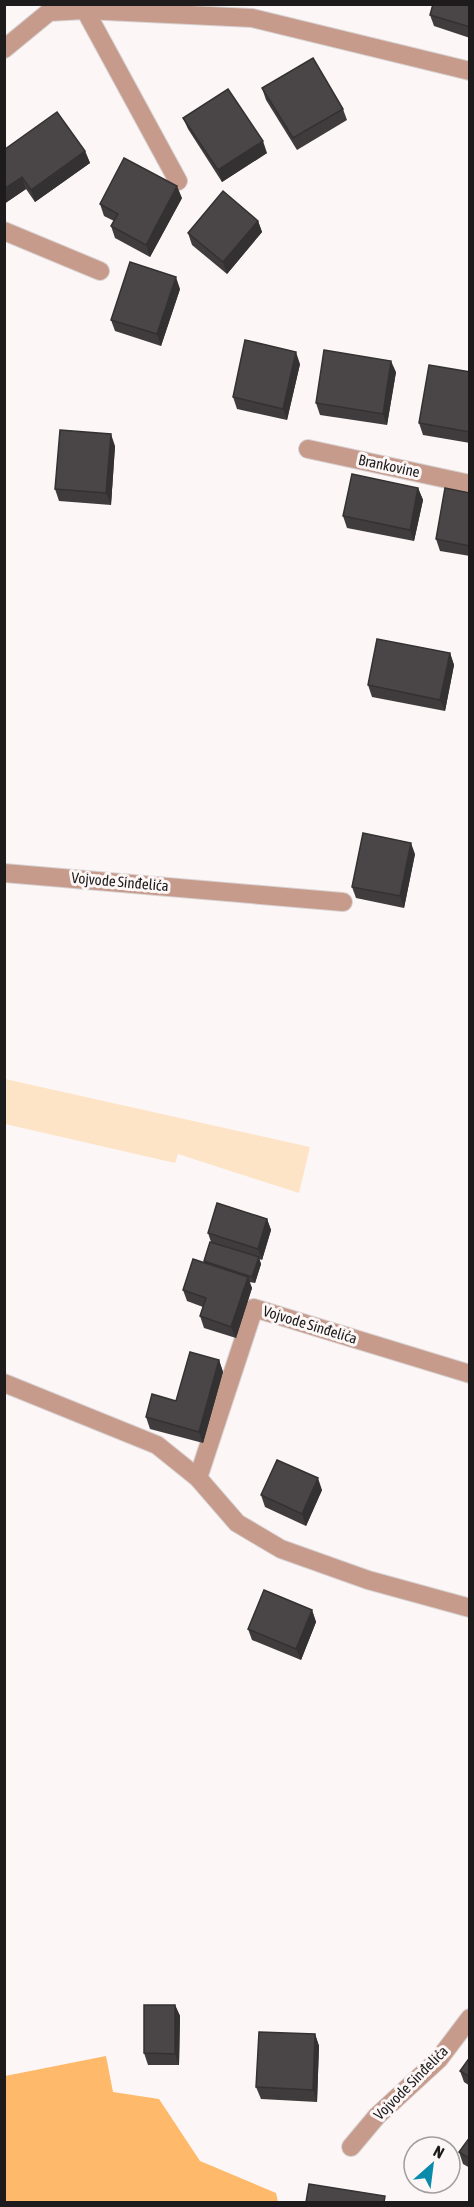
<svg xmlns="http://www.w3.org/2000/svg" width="474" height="2207" font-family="'Asap Condensed',sans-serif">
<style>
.green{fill:#fee4c7}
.forest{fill:#feba6a}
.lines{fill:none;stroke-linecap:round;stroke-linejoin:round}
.minor-casing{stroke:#d8d3d3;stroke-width:20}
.minor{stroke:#c69b8c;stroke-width:18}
.wall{fill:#403c3e}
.shaded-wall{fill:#343132}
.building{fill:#4a4648;stroke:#343132;stroke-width:1.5}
.labels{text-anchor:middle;stroke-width:6;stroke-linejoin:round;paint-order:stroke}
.street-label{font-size:15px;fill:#1d1b1b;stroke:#fcf6f6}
</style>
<rect width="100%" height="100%" fill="#fcf6f6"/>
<path class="green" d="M5 1079 310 1147 299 1193 178 1154 175 1163 5 1124Z"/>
<path class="forest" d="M106 2056 113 2092 159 2099 200 2161 276 2193 278 2202H5V2076Z"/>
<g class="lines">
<defs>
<g id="minor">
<path d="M85 10 178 181"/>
<path d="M4 49 49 12 85 10 252 18 470 71"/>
<path d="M4 231 100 271"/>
<path d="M308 449 470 484"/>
<path d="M4 873 343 902"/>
<path d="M4 1383 157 1445 198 1478 237 1523 281 1549 368 1580 470 1608"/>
<path d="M198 1478 254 1308 470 1374"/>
<path d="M351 2147 377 2116 439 2059 470 2018"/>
</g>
</defs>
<use href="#minor" class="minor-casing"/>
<use href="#minor" class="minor"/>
</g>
<g class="wall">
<path d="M470 4V38L434 26 430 15Z"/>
<path d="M262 88 343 109 347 120 297 150 266 100Z"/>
<path d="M183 118 267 153 222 182 188 129Z"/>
<path d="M4 150 85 151 90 163 35 202 26 189 4 204Z"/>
<path d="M182 198 150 257 115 238 111 226 114 221 104 216 100 204Z"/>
<path d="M258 221 262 232 227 274 192 245 188 233Z"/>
<path d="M180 289 161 346 115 331 111 320Z"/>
<path d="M300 364 287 420 237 409 233 397Z"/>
<path d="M396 372 387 425 320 415 316 403Z"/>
<path d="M470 372V443L423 435 419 423Z"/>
<path d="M115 446 111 505 59 501 55 489Z"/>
<path d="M418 488 423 500 414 541 347 528 343 516Z"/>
<path d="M470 493V556L440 551 436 539Z"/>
<path d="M450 653 454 665 445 711 372 697 368 685Z"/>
<path d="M415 854 404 908 356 898 352 887Z"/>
<path d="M267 1219 271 1230 262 1260 259 1259 261 1264 255 1283 249 1282 252 1288 236 1338 204 1328 200 1316 203 1307 187 1301 183 1290 204 1263V1261L211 1242 208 1233Z"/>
<path d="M219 1360 223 1372 203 1443 150 1429 146 1417 176 1401Z"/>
<path d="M322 1490 306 1526 265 1507 261 1495Z"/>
<path d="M312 1610 316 1622 301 1660 252 1640 248 1629Z"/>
<path d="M175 2005 180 2016 179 2065H148L144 2053Z"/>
<path d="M315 2034 319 2046 317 2102 261 2099 256 2087Z"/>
<path d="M470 2057V2086L464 2082 460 2071Z"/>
<path d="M470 2137V2168L463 2164 459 2152Z"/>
</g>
<g class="shaded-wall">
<path d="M263 141 267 153 222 182 218 170Z"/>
<path d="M85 151 90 163 35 202 31 190Z"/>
<path d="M22 177 26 189 4 204V189Z"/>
<path d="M177 186 182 198 150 257 146 245Z"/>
<path d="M258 221 262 232 227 274 223 262Z"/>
<path d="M176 277 180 289 161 346 157 334Z"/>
<path d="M296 352 300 364 287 420 283 409Z"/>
<path d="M391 361 396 372 387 425 383 414Z"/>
<path d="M111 434 115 446 111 505 106 493Z"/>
<path d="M418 488 423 500 414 541 410 530Z"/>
<path d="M450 653 454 665 445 711 440 700Z"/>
<path d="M411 843 415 854 404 908 400 896Z"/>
<path d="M267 1219 271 1230 262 1260 258 1249Z"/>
<path d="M259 1257 261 1264 255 1283 252 1277Z"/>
<path d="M248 1277 252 1288 236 1338 231 1327Z"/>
<path d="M219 1360 223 1372 203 1443 199 1432Z"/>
<path d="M318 1478 322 1490 306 1526 302 1514Z"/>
<path d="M312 1610 316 1622 301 1660 296 1649Z"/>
<path d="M175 2005 180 2016 179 2065 175 2054Z"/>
<path d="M315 2034 319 2046 317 2102 313 2090Z"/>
</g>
<g class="building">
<path d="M433 4H470V27L430 15Z"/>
<path d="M313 58 343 109 293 138 262 88Z"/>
<path d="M228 89 263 141 218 170 183 118Z"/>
<path d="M57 112 85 151 31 190 22 177 4 189V150Z"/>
<path d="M124 158 177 186 146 245 111 226 118 214 100 204Z"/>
<path d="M223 191 258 221 223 262 188 233Z"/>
<path d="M130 262 176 277 157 334 111 320Z"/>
<path d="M245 340 296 352 283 409 233 397Z"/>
<path d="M324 350 391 361 383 414 316 403Z"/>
<path d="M429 365 470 372V432L419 423Z"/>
<path d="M60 430 111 434 106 493 55 489Z"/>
<path d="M352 474 418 488 410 530 343 516Z"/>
<path d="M445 488 470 493V546L436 539Z"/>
<path d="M377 639 450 653 440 700 368 685Z"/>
<path d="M363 833 411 843 400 896 352 887Z"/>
<path d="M217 1203 267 1219 258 1249 208 1233Z"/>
<path d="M210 1242 259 1257 252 1277 204 1261Z"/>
<path d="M193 1259 248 1277 231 1327 200 1316 206 1298 183 1290Z"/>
<path d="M190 1352 219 1360 199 1432 146 1417 152 1394 176 1401Z"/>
<path d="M277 1460 318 1478 302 1514 261 1495Z"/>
<path d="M264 1590 312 1610 296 1649 248 1629Z"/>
<path d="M144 2005H175V2054L144 2053Z"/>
<path d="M259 2032 315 2034 313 2090 256 2087Z"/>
<path d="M470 2057V2077L460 2071Z"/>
<path d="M470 2137V2159L459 2152Z"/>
<path d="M309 2184 385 2196 384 2202H306Z"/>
</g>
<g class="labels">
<g class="street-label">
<text transform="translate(389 466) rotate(12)" y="5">Brankovine</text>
<text transform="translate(120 882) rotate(5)" y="5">Vojvode Sinđelića</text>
<text transform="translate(310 1325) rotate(17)" y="5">Vojvode Sinđelića</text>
<text transform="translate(411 2083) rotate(-45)" y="5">Vojvode Sinđelića</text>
</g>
</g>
<rect width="474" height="2207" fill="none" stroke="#1d1b1b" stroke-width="12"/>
<g transform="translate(432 2165) rotate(28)"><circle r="28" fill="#fcf6f6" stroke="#a39e9e" stroke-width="1.5"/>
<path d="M0-4.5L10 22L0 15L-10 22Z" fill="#0b8bac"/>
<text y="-9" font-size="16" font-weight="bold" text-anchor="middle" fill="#1d1b1b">N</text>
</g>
</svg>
